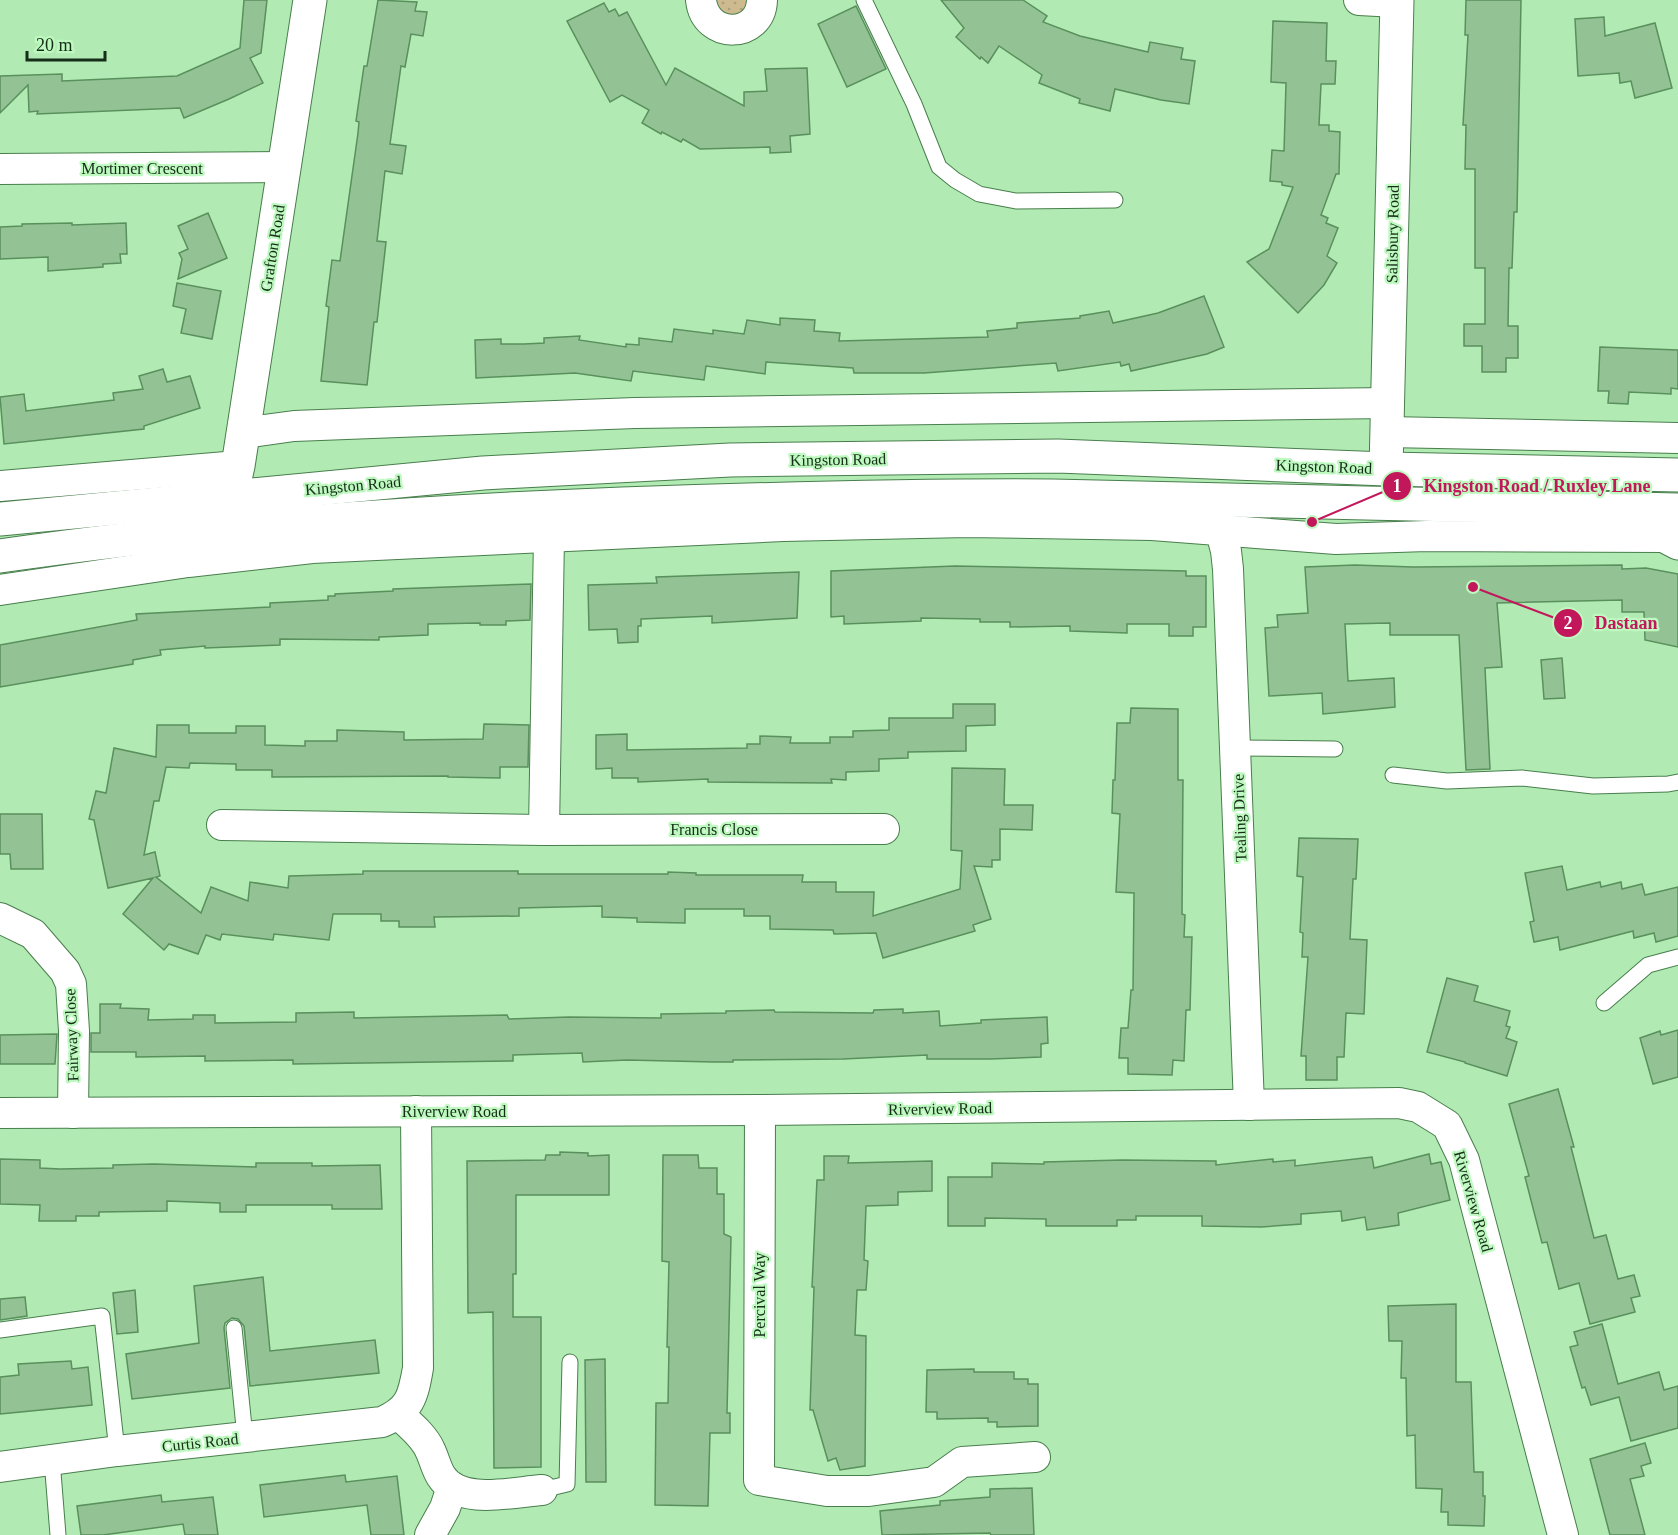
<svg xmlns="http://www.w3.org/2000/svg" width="1678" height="1535" font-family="'Times New Roman',serif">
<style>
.grass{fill:url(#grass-dots)}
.building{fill:#93c395;stroke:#59905c;stroke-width:1.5}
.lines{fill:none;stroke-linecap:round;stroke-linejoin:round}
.lane-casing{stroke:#487e4c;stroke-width:17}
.street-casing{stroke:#487e4c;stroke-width:32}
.secondary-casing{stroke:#487e4c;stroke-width:35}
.highway-casing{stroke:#487e4c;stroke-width:35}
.lane{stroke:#fff;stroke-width:15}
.street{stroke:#fff;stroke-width:30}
.secondary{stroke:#fff;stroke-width:33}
.highway{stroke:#fff;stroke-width:33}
.labels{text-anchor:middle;stroke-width:4.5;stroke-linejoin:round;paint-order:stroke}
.street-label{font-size:16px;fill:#162d18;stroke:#bef9c0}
.leader{fill:none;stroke:#c2185b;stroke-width:2}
.callout-dot{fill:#c2185b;stroke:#bef9c0;stroke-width:2}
.mark-label{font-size:18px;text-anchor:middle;font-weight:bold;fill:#fff}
.callout-label{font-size:18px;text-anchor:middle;font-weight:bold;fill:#c2185b;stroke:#bef9c0;stroke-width:4.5;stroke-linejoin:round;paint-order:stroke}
</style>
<defs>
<pattern id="grass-dots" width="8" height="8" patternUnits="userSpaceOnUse" patternTransform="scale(1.5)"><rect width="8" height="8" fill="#cdba8f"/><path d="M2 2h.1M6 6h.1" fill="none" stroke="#afa07b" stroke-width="1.8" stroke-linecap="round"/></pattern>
</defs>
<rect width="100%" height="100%" fill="#b1ebb3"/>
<path class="grass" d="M716 0H749L740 17 721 15Z"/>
<g class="building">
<path d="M244 0H267L261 53 250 58 263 83 229 99 184 118 180 108 37 114 38 111 29 112 28 85 0 113V76L62 74V81L177 76 240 48Z"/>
<path d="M378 0 417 2 415 11 427 12 423 36 411 34 405 67 401 66 390 144 406 146 402 174 385 171 377 241 386 242 377 322H374L367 385 321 381 329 307 326 306 332 260 340 261 358 133 359 122 356 121 364 66H367Z"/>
<path d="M941 0H1023L1047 16 1043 22 1080 36 1148 52 1150 42 1183 48 1181 59 1195 61 1189 104 1161 100 1115 89 1110 111 1079 103 1080 99 1039 83 1042 75 999 46 988 63 981 57 980 59 956 37 964 28Z"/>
<path d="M1466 0H1521L1517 212H1514L1512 268H1509L1508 326H1518V358H1506V372H1482V346H1464V324H1485V268H1475V169H1465L1466 125H1463L1468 35H1465Z"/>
<path d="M604 3 609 12 615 9 619 16 627 12 666 85 675 68 744 106V92L767 91 765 69 807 68 810 134 790 136 791 152 770 153V147L700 149 683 139 681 142 662 132 661 134 642 123 649 110 622 95 610 102 567 21Z"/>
<path d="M856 6 886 69 847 87 818 24Z"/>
<path d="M1604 17 1605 36 1655 23 1672 88 1635 98 1631 81 1620 83 1619 73 1578 76 1575 19Z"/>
<path d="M1273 21 1327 23 1326 61H1336L1335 84H1321L1319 125H1329V131L1340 132 1339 174H1336L1321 215 1328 218 1326 223 1338 228 1327 256 1337 263 1324 285 1298 313 1247 262 1269 249 1293 187 1282 185V182L1270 181 1272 150 1284 151 1286 83 1271 82Z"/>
<path d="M208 213 227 258 178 279 182 259 179 253 188 249 178 226Z"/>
<path d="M72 223V225L126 223 127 254H120L121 263 103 264V267L48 271V257L0 259V227L22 226V224Z"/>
<path d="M177 283 221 291 212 339 181 333 186 309 173 306Z"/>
<path d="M1204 296 1224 347 1207 354 1131 371 1129 364 1121 366 1120 362 1058 371 1056 363 924 373H854L853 368 766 362 765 374 706 366 704 380 633 371 631 381 575 373 476 378 475 340 501 339V344H524L544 343V338L580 336 579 340 626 347V344L639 345V338L672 342 674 329 713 334V330L744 334 747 320 780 325V318L815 320 814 331 840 333 839 341 988 337 987 331 1017 328V323L1080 318V316L1109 311 1113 323 1158 313Z"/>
<path d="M1600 347 1678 350V389L1671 388V394L1629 392 1628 404 1608 403 1609 391H1598Z"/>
<path d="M163 369 167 382 190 376 200 408 144 426V429L4 444 0 397 24 394 26 411 114 400 113 393 143 389 139 376Z"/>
<path d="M1355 565 1413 567 1622 565V569L1646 568 1678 574V647L1645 640 1644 612H1622V600L1497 603 1502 667 1485 668 1490 769 1466 770 1459 635H1390V623L1345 624 1348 681 1394 678 1395 707 1323 714 1322 693 1269 696 1265 628 1278 627 1277 615 1308 613 1305 567Z"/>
<path d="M955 566 1186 571V576H1206V627H1193V636H1169V624H1127V633L1070 631V626L1010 627V622H980V619L921 618V621L844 624V616L831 617V571Z"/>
<path d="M799 572 797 618 712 623V616L641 619V626H638V642L618 643 617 629 589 630 588 585 657 583 656 577Z"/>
<path d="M531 584 530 620 506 621V625H480V623L428 624V635L379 637V640L280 639V645L205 648V646L160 650 161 655 133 660V664L0 687V645L137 620 136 614 270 607V603L328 600V596H335V594L393 591V589Z"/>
<path d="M1562 658 1565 698 1544 699 1541 660Z"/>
<path d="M953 704H995V725L966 726V751L908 752V758L879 759V771L846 772V780L831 779 832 783 708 782V779L638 782V778H612V768L596 769V735L627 734V750L747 748V744H760V736L791 737 790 743H830V737H853V731L889 730V718H953Z"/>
<path d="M1131 708 1178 709V780H1183L1182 914 1185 915 1184 937H1192L1190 1010H1186L1184 1061 1173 1060 1172 1075 1128 1074V1058H1119L1121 1028H1128L1131 990H1133L1134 893 1116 892 1120 814 1112 813 1113 780H1115L1117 723H1130Z"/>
<path d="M484 724 529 725 528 767H500V778L448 777V776L272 777V770H236V764L190 763 189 768 166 767 159 801H154L144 855 155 852 160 876 156 877 201 913 211 887 248 901 250 882 288 888 289 876 363 874V871H518V874H668V872L696 873V875H803L802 882H836V892H874L873 916 960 889 962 851 951 850 952 768 1005 769 1004 805H1033L1032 830 1000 829V860H992V867L974 866 991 919 973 925 975 931 883 958 876 933 834 934 833 930 770 929V916H744V909H685V923L637 922V918L602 917V906L519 908V916L434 917 435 927H399V921H381V914H333L329 940 274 934 273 940 222 934 220 940 206 935 198 954 169 944 164 950 123 914 153 878 108 888 94 820 89 819 96 791 106 793 114 748 156 757 157 725H189V733H236V726H265V745L305 746V741H337V730L404 732V740L483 739Z"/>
<path d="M0 814H42L43 869H11L10 854H0Z"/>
<path d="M1299 838 1358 839 1356 879H1353L1350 939 1367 940 1364 1014 1346 1013 1344 1057H1337V1080H1306V1056H1301L1308 957H1302L1303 933 1300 932 1303 877 1297 876Z"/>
<path d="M1562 866 1567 890 1600 882 1601 887 1621 882 1622 889 1642 884 1645 895 1678 887V936L1656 942 1654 933 1634 938 1633 931 1560 950 1558 937 1534 942 1530 922 1534 921 1525 873Z"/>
<path d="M1447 978 1478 986 1474 1001 1510 1011 1506 1026 1510 1027 1506 1038 1517 1042 1507 1076 1465 1063V1062L1427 1052Z"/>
<path d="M100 1004H121L120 1008 149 1009 148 1020 193 1019V1015H215V1023L296 1022V1013L354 1012V1018L507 1015 509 1019 569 1017 661 1018V1014L726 1013V1011L774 1010 775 1012 873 1013 874 1010 903 1009V1013L939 1011 940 1026 981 1023V1020L1047 1017 1048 1043 1041 1044V1057L990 1059H927V1055L843 1059 733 1060V1062H714L627 1060 583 1062 582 1053 513 1055V1061L293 1064V1060L205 1061V1056L136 1057V1052H91V1033H100Z"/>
<path d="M1678 1030V1077L1653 1084 1640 1038 1660 1031 1661 1035Z"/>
<path d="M57 1034 55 1064H0V1035Z"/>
<path d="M1558 1089 1574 1147H1571L1594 1238 1606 1235 1618 1279 1634 1275 1640 1296 1631 1298 1635 1312 1590 1324 1579 1283 1559 1289 1547 1242 1542 1243 1525 1177 1529 1176 1509 1104Z"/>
<path d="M560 1152 588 1153V1156L609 1155V1195H516V1274H513V1317H541V1467L494 1468 493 1312 468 1313 467 1161 545 1160 546 1155H560Z"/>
<path d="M1429 1154 1431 1164 1441 1162 1450 1200 1398 1213 1399 1225 1367 1230 1365 1217 1342 1221 1341 1211 1301 1214V1224L1261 1227 1202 1226V1216H1136V1220H1117V1226H1046V1219L985 1218V1226H948V1177H992V1163L1044 1164V1162L1122 1160 1216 1161V1165L1273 1159V1162L1295 1160V1166L1372 1157 1374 1168Z"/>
<path d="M663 1155H698L699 1168H717V1194H724V1234L731 1237 727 1413H730V1433H710L708 1506 655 1505 656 1403H668L669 1347H667L669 1262 662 1261Z"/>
<path d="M824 1156H849L848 1163 932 1161V1191L898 1192V1205L866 1206 864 1260 868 1261 866 1290H857L855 1335 866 1336 865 1466 840 1470 836 1458 828 1461 813 1410H810L814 1287H812L817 1180H824Z"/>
<path d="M0 1159 40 1160V1168L60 1169 113 1168V1165L154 1164 256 1167V1163H312V1166L380 1165 382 1209H332V1205H246V1212H220V1203L167 1201V1211L99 1212V1216H76V1221H39L40 1205 0 1204Z"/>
<path d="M263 1277 270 1351 375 1340 379 1373 250 1386 244 1326 238 1319 232 1318 225 1323 224 1328 230 1388 132 1399 126 1354 199 1343 194 1286Z"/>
<path d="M135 1290 138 1332 117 1334 113 1293Z"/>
<path d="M25 1297 27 1316 0 1320V1299Z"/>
<path d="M1456 1304V1382H1471L1474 1472H1483V1496H1485L1484 1526 1448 1525V1512H1441L1442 1489 1416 1488 1415 1435 1407 1436 1406 1378H1401L1402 1341H1389L1388 1306Z"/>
<path d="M1602 1324 1618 1384 1659 1372 1664 1390 1678 1386V1428L1631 1441 1619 1397 1591 1405 1585 1387 1582 1388 1570 1347 1578 1345 1574 1332Z"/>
<path d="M605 1359 606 1482H586L585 1360Z"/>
<path d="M71 1361 72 1369 88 1367 92 1405 0 1414V1377L19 1375 18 1364Z"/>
<path d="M974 1369V1372H1014V1379H1028V1384H1038V1426L997 1427V1422H988V1418L937 1419V1412H926L927 1370Z"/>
<path d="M1645 1443 1651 1463 1641 1466 1644 1476 1630 1479 1645 1535H1610L1590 1459Z"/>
<path d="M345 1475 346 1482 397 1476 404 1535H371L367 1505 264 1517 260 1485Z"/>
<path d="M1032 1488 1034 1535H991L990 1533 882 1535 880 1511 940 1505V1501L990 1497V1489Z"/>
<path d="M161 1495 162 1502 213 1497 218 1535H185L183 1524 103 1535H81L77 1506Z"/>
</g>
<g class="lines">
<defs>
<g id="lane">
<path d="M864 0 914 104 939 167 955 180 979 194 1016 201 1115 200"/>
<path d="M1236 748 1335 749"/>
<path d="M1393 775 1447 781 1522 778 1593 786 1668 784 1678 782"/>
<path d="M1604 1003 1648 965 1678 957"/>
<path d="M234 1328 245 1437"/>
<path d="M0 1330 102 1316 117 1451"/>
<path d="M52 1460 58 1535"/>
<path d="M542 1490 567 1484 570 1362"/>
</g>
<g id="street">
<path d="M701 0C705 40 761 39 762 0"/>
<path d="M1359 0 1397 2"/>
<path d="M0 169 284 167"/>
<path d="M1387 432 1678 438"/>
<path d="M243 433 294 426 635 413 1388 403"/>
<path d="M0 486 238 466"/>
<path d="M1221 532 1226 551 1228 569 1249 1105"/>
<path d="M0 590 188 562 312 548 783 526 967 522 1152 525 1336 539 1427 536 1667 537"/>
<path d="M222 825 544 830 884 829"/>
<path d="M544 830 549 536"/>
<path d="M0 918 33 934 65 971 71 984 74 1031 73 1113"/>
<path d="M760 1110 759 1480 827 1491H869L934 1482 962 1462 1035 1457"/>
<path d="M0 1113 760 1110 1399 1103 1418 1107 1447 1125 1464 1160 1563 1535"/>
<path d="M399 1415C410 1425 424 1436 430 1450 434 1458 436 1468 441 1476 460 1506 512 1492 542 1490"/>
<path d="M0 1467 117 1451 382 1422C410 1410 413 1397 418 1368L416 1111"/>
<path d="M430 1535 445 1508 452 1487"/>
</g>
<g id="secondary">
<path d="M1386 469 1397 0"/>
<path d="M231 496 238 466 310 0"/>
<path d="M1613 509 1678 543"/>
</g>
<g id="highway">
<path d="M0 519 483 473 730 460 1058 456 1386 469 1678 475"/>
<path d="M0 556C206 526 414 512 622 504 766 499 910 495 1053 496 1261 499 1470 507 1678 510"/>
</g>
</defs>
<use href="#lane" class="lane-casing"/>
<use href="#street" class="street-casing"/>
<use href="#secondary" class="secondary-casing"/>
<use href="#highway" class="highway-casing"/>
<use href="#lane" class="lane"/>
<use href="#street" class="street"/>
<use href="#secondary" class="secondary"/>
<use href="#highway" class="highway"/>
</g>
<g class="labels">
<g class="street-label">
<text x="142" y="174">Mortimer Crescent</text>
<text transform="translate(1392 234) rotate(-89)" y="6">Salisbury Road</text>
<text transform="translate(272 248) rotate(-81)" y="6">Grafton Road</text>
<text transform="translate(838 459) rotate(-1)" y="6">Kingston Road</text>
<text transform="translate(1324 466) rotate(2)" y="6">Kingston Road</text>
<text transform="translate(353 485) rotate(-5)" y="6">Kingston Road</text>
<text transform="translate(1239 818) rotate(-92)" y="6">Tealing Drive</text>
<text x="714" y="835">Francis Close</text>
<text transform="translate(71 1035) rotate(-92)" y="6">Fairway Close</text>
<text transform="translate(940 1108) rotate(-1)" y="6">Riverview Road</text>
<text x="454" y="1117">Riverview Road</text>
<text transform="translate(1474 1201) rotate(74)" y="6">Riverview Road</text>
<text transform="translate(759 1295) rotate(-90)" y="6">Percival Way</text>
<text transform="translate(200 1442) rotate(-6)" y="6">Curtis Road</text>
</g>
</g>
<path class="leader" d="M1312 522L1397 486M1473 587L1568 623"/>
<g class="callout-dot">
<circle cx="1312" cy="522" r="6"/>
<circle cx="1473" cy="587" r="6"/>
<circle cx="1397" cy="486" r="15"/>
<circle cx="1568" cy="623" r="15"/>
</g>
<g class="mark-label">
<text x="1397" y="492">1</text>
<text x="1568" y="629">2</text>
</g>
<g class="callout-label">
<text x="1537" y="492">Kingston Road / Ruxley Lane</text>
<text x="1626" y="629">Dastaan</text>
</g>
<path d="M27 51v9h78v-9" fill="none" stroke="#162d18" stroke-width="3"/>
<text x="36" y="51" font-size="18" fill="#162d18" stroke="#bef9c0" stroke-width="4.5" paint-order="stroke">20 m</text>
</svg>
